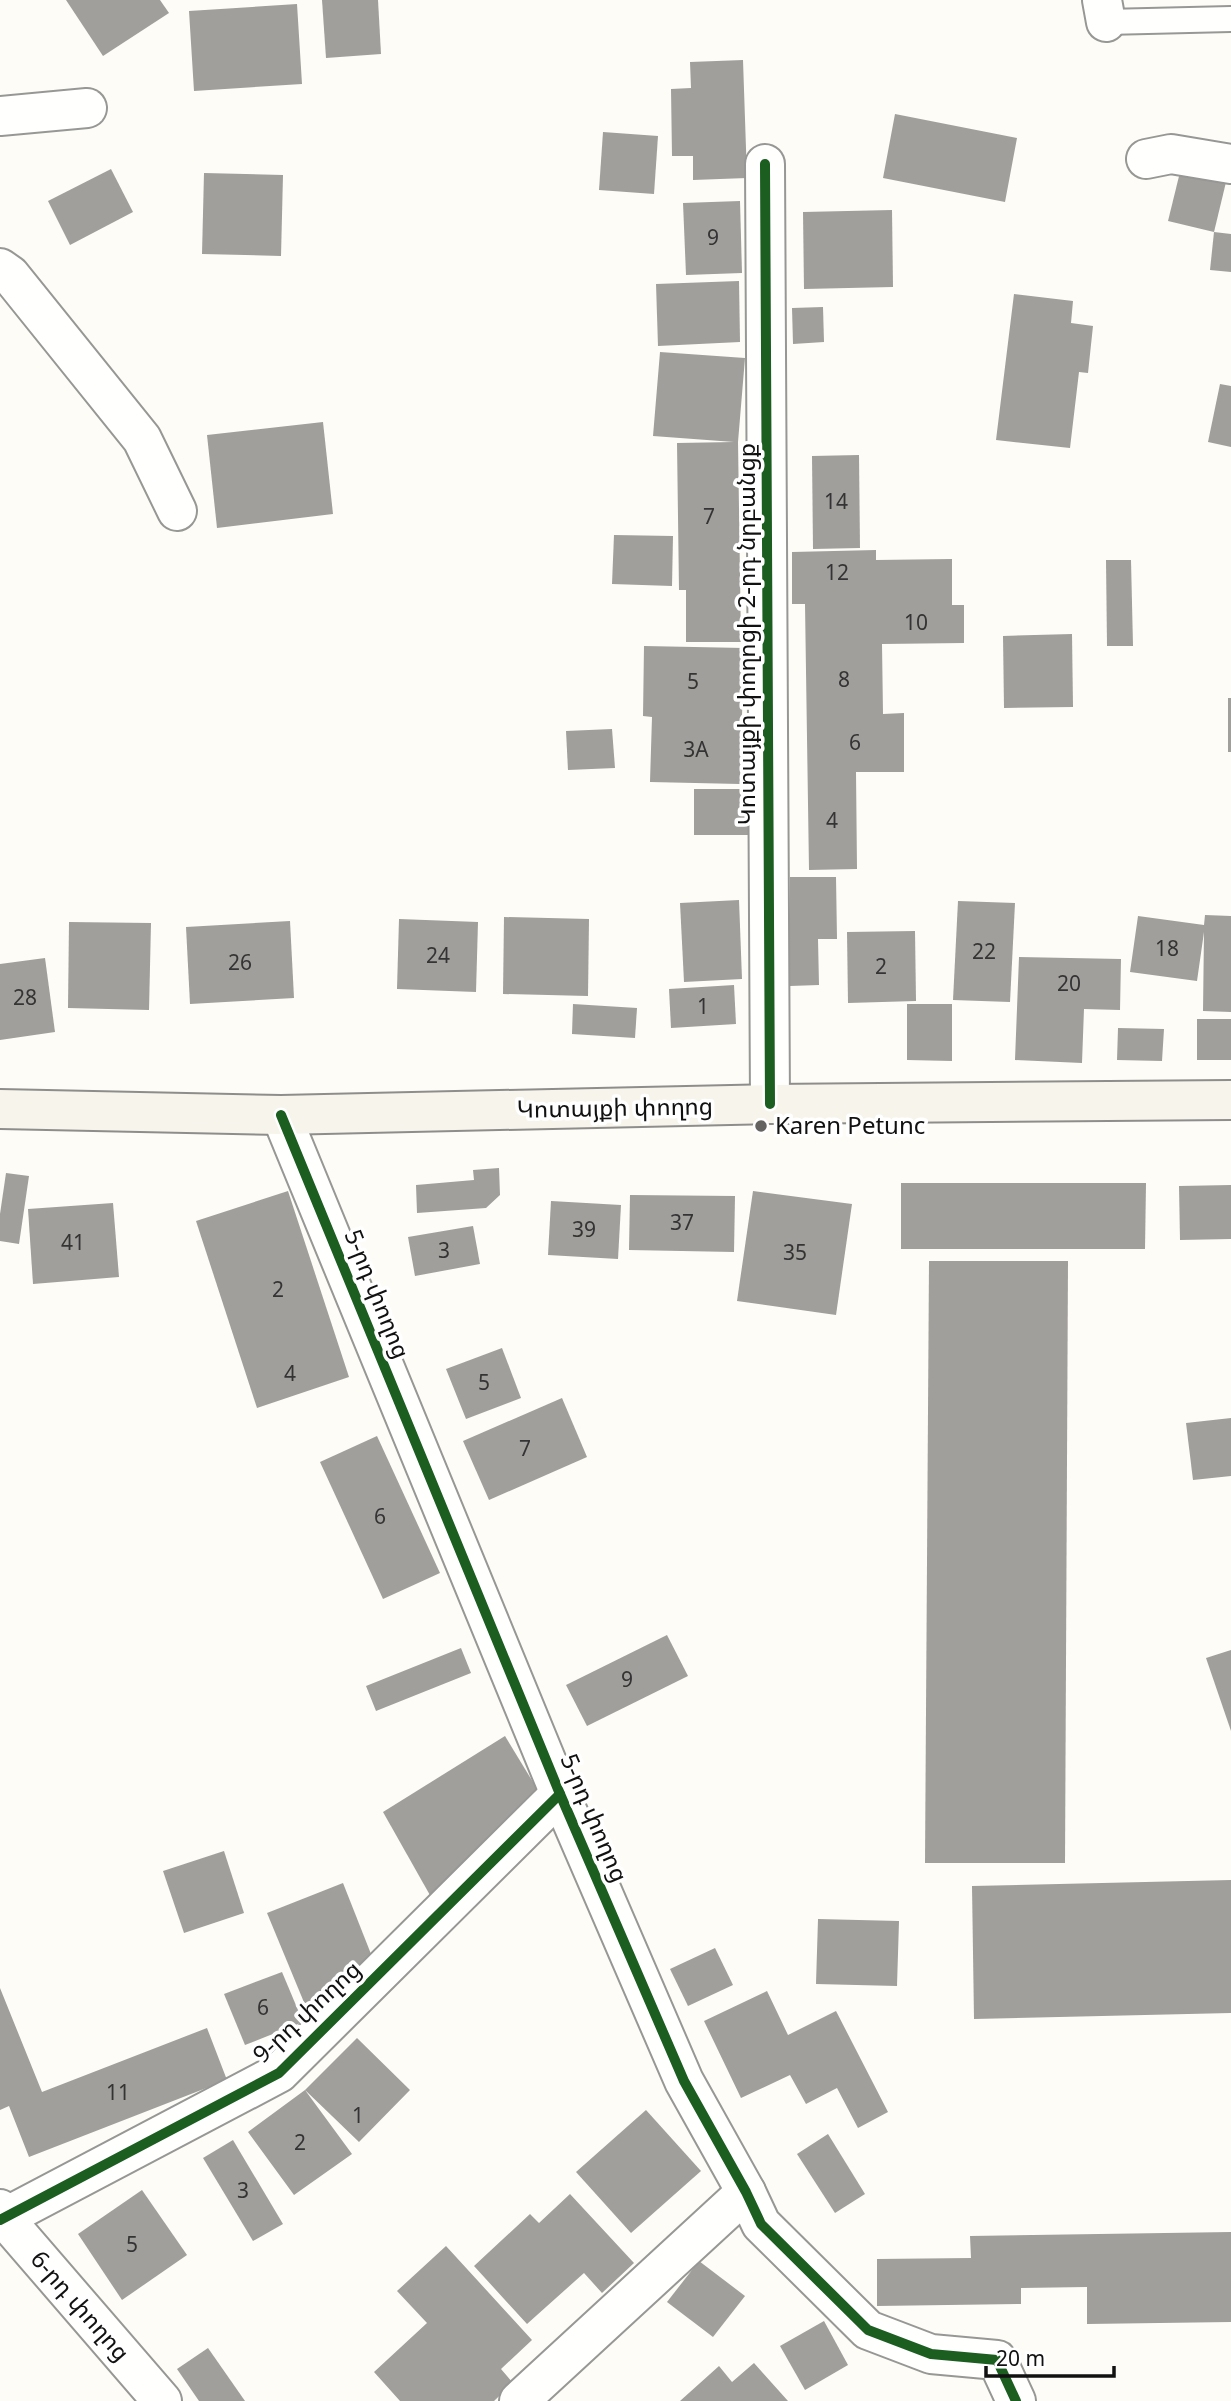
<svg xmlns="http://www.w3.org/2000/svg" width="1231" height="2401" font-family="Georgia,'Noto Sans Armenian',serif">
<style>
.building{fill:#a19f9c}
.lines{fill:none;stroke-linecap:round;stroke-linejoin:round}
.lane-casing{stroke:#979795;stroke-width:28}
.street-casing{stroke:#979795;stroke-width:42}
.secondary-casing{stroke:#8e8d8b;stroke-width:42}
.lane{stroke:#fffffe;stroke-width:24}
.street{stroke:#fffffe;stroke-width:38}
.secondary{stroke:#f6f4eb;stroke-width:38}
.cycleway-casing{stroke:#fff;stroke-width:15}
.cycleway{stroke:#1b5e20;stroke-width:10}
.poi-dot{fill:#646362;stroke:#fff;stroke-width:2.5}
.labels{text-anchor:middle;stroke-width:7;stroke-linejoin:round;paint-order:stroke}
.number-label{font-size:21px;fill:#353434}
.street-label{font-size:24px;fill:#111;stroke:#fff}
.poi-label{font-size:24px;fill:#111;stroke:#fff;text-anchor:start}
</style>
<rect width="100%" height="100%" fill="#fdfcf7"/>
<g class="building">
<path d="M66 0H160L169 13 103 56Z"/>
<path d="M322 0H378L381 54 326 58Z"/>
<path d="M297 4 302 84 194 91 189 11Z"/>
<path d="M743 60 747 178 693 180V156H672L671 89 691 88 690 62Z"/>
<path d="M895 114 1017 138 1005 202 883 178Z"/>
<path d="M603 132 658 136 654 194 599 190Z"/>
<path d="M1181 168 1227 178 1214 232 1168 221Z"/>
<path d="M111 169 133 212 70 245 48 201Z"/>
<path d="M204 173 283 175 281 256 202 254Z"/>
<path d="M740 201 742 273 686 275 683 203Z"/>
<path d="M892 210 893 287 804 289 803 212Z"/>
<path d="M1214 232 1231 234V272L1210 270Z"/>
<path d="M739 281 740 342 658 346 656 284Z"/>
<path d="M1014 294 1073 301 1071 323 1093 326 1088 373 1079 372 1070 448 996 440Z"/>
<path d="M823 307 824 342 793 344 792 308Z"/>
<path d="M660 352 745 358 738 442 741 642H686V590H679L677 443 734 442 653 436Z"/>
<path d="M1220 384 1231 386V447L1208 442Z"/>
<path d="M323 422 333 514 217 528 207 435Z"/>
<path d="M859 455 860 548 813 549 812 456Z"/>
<path d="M614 535 673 536 672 586 612 584Z"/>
<path d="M876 550V560L952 559V605H964V643L882 644 883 714 904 713V772H856L857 869 809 870 805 604H792V552Z"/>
<path d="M1106 560H1131L1133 646H1107Z"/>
<path d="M1072 634 1073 707 1004 708 1003 636Z"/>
<path d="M644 646 744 648 740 784 650 782 652 717 643 716Z"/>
<rect x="1228" y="698" width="3" height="54"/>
<path d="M612 729 615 768 568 770 566 731Z"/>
<path d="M694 789H751L750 835H694Z"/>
<path d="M790 877H836L837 939H818L819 985 790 986Z"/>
<path d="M739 900 742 979 684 982 680 903Z"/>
<path d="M958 901 1015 903 1010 1002 953 1000Z"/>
<path d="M1205 915 1231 916V1012L1203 1011 1204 932 1197 981 1130 972 1138 916 1204 925Z"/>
<path d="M504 917 589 919 588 996 503 994Z"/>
<path d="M399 919 478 922 476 992 397 989Z"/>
<path d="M290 921 294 998 190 1004 186 927Z"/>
<path d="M69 922 151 923 149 1010 68 1008Z"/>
<path d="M915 931 916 1001 848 1003 847 932Z"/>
<path d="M1019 957 1121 959 1120 1010 1084 1009 1082 1063 1015 1060Z"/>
<path d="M45 958 55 1032 0 1040V964Z"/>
<path d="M734 985 736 1024 671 1028 669 989Z"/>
<path d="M573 1004 637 1008 635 1038 572 1034Z"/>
<path d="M907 1004H952V1061L907 1060Z"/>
<rect x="1197" y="1019" width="34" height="41"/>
<path d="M1118 1028 1164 1029 1162 1061 1117 1060Z"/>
<path d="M499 1168 500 1195 486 1208 417 1213 416 1185 474 1180 473 1170Z"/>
<path d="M6 1173 29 1176 19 1244 0 1241V1214Z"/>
<path d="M901 1183H1146L1145 1249H901Z"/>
<path d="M1231 1185V1239L1180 1240 1179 1186Z"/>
<path d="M288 1191 349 1377 257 1408 196 1221Z"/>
<path d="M753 1191 852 1204 836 1315 737 1301Z"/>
<path d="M630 1195 735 1196 734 1252 629 1250Z"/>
<path d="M551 1201 621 1205 618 1259 548 1255Z"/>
<path d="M113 1203 119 1277 33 1284 28 1209Z"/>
<path d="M473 1226 480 1264 415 1276 408 1237Z"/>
<path d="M929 1261H1068L1065 1863H925Z"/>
<path d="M502 1348 521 1398 466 1419 446 1369Z"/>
<path d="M562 1398 587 1457 489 1500 463 1441Z"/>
<path d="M1231 1418V1476L1193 1480 1186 1423Z"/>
<path d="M377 1436 440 1573 383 1599 320 1462Z"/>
<path d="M667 1635 688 1676 587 1726 566 1685Z"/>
<path d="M461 1648 471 1673 376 1711 366 1686Z"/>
<path d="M1231 1650V1731L1206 1658Z"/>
<path d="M505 1736 542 1797 431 1897 383 1812Z"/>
<path d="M224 1851 244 1913 184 1933 163 1871Z"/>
<path d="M1231 1880V2013L974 2019 972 1886Z"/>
<path d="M343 1883 371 1954 308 2012 267 1913Z"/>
<path d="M818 1919 899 1921 897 1986 816 1984Z"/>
<path d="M715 1948 733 1985 688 2006 670 1969Z"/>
<path d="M282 1972 303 2022 245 2045 224 1994Z"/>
<path d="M0 1988 42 2092 207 2028 227 2080 29 2157 9 2106 0 2110Z"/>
<path d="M767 1991 788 2035 836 2011 888 2112 858 2128 837 2088 806 2104 790 2075 741 2098 704 2021Z"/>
<path d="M357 2038 410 2090 359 2142 305 2090 352 2154 294 2195 248 2132 305 2090Z"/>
<path d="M646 2110 701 2171 631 2233 576 2172Z"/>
<path d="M828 2134 865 2194 835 2213 797 2154Z"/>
<path d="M233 2140 283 2224 253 2241 203 2158Z"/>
<path d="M142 2190 187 2255 122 2300 78 2234Z"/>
<path d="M570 2194 634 2263 602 2293 584 2273 527 2324 474 2266 530 2214 539 2223Z"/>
<path d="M1231 2232V2322L1087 2324V2287L1021 2288V2304L877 2306V2259L971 2258 970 2236Z"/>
<path d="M446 2246 532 2340 501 2369 513 2383 494 2401H400L374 2372 427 2323 397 2291Z"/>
<path d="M699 2261 745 2296 713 2337 667 2302Z"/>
<path d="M824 2321 848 2365 805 2390 780 2346Z"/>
<path d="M208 2348 245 2401H199L177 2369Z"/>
<path d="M754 2363 788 2401H680L719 2366 732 2382Z"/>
</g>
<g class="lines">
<defs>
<path id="lane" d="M1106 22 1231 19"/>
<g id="street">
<path d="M1102 0 1106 22"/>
<path d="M0 116 87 108"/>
<path d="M1146 159 1171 154 1231 164"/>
<path d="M765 164 770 1104"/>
<path d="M0 268 10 275 142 439 177 511"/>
<path d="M281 1115 560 1794 684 2081 746 2192 761 2224 868 2330 931 2354 997 2360 1016 2401"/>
<path d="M0 2209 4 2218 162 2401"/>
<path d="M0 2220 279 2073 560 1794"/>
<path d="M519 2401 746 2192"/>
</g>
<path id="secondary" d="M0 1109 281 1115 770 1104 1231 1100"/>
</defs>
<use href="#lane" class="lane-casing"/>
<use href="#street" class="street-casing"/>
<use href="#secondary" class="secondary-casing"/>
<use href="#lane" class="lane"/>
<use href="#street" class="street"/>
<use href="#secondary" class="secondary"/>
<defs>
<g id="cycleway">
<path d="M765 164 770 1104"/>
<path d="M281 1115 560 1794 684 2081 746 2192 761 2224 868 2330 931 2354 997 2360 1016 2401"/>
<path d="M0 2220 279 2073 560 1794"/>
</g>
</defs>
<use href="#cycleway" class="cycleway-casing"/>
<use href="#cycleway" class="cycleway"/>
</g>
<circle class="poi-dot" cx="761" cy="1126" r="7"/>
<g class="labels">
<g class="number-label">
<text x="713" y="245">9</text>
<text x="836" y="509">14</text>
<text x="709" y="524">7</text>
<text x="837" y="580">12</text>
<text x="916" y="630">10</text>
<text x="844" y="687">8</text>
<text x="693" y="689">5</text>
<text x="855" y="750">6</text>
<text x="696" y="757">3A</text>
<text x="832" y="828">4</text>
<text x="1167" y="956">18</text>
<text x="984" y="959">22</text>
<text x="438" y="963">24</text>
<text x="240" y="970">26</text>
<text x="881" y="974">2</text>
<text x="1069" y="991">20</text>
<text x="25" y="1005">28</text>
<text x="703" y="1014">1</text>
<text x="682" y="1230">37</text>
<text x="584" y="1237">39</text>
<text x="73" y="1250">41</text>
<text x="444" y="1258">3</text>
<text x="795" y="1260">35</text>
<text x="278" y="1297">2</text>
<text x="290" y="1381">4</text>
<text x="484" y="1390">5</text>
<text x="525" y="1456">7</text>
<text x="380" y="1524">6</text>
<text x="627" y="1687">9</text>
<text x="263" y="2015">6</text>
<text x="118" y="2100">11</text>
<text x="358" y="2123">1</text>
<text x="300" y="2150">2</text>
<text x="243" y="2198">3</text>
<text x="132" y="2252">5</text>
</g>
<g class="street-label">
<text transform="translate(747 634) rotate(-90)" y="8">Կոտայքի փողոցի 2-րդ նրբանցք</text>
<text transform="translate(615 1108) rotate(-1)" y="8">Կոտայքի փողոց</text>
<text transform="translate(377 1294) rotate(68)" y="8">5-րդ փողոց</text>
<text transform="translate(594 1818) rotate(67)" y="8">5-րդ փողոց</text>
<text transform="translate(307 2012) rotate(-43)" y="8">9-րդ փողոց</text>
<text transform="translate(80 2306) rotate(49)" y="8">6-րդ փողոց</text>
</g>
<g class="poi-label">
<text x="775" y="1134">Karen Petunc</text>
</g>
</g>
<path d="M986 2366v10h128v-10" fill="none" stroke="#111111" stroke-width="3.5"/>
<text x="996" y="2366" font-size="21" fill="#111111" stroke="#ffffff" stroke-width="5" paint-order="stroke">20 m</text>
</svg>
